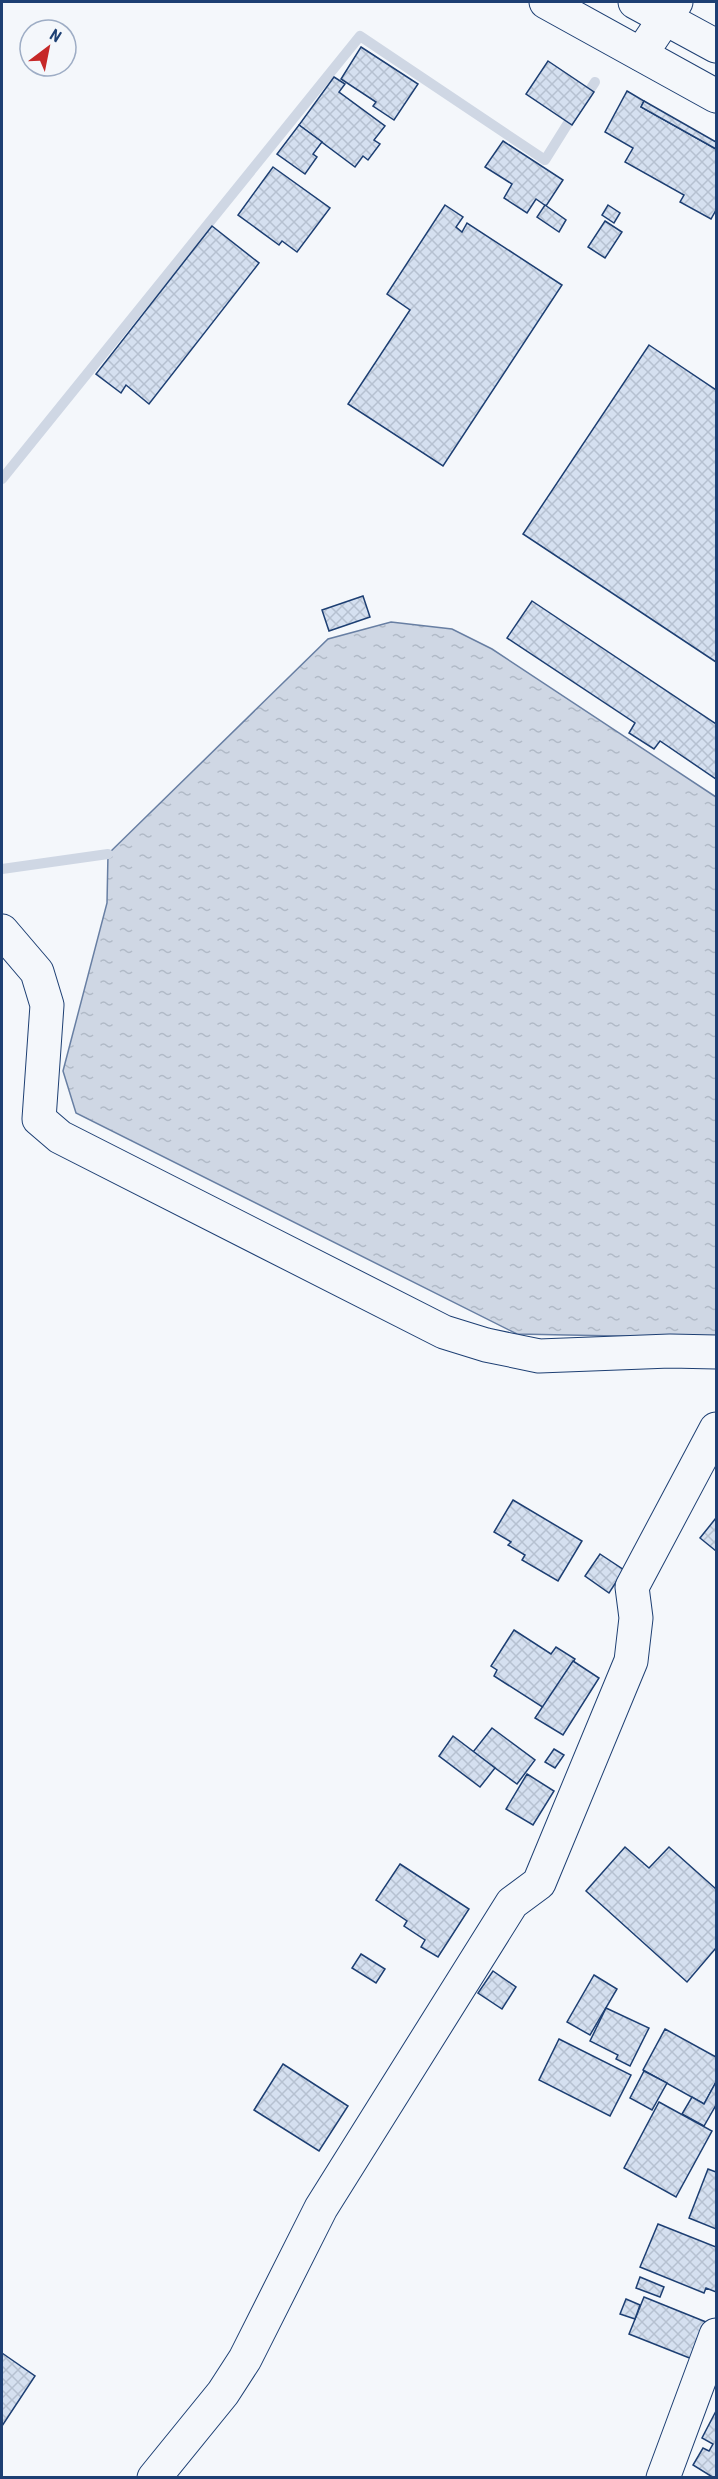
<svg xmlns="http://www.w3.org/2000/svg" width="718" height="2479" font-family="'Roboto Condensed',sans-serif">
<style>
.water{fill:url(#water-ripples);stroke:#687fa3;stroke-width:1.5}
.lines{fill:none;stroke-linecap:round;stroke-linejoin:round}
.stream{stroke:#cfd7e4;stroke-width:10}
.building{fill:url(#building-cross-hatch);stroke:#1d3f73;stroke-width:1.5}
.minor-casing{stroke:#1d3f73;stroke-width:35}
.major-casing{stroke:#1d3f73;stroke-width:35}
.minor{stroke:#f4f7fb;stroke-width:33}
.major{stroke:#f4f7fb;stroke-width:33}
</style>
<defs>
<pattern id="water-ripples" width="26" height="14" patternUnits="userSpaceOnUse" patternTransform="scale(1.5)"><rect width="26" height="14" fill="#cfd7e4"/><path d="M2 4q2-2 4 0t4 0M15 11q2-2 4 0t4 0" fill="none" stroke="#b1bac7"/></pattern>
<pattern id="building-cross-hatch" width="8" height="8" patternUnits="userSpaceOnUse" patternTransform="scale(1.5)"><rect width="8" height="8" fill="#d5e0f0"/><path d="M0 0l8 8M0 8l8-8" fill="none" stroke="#b6c1d1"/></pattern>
</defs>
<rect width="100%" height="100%" fill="#f4f7fb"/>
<path class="water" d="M391 622 452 629 492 649 716 797V1338L517 1334 76 1113 63 1071 107 903 108 854 328 639Z"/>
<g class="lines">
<g class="stream">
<path d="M584 99 595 82"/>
<path d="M2 479 360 36 545 160 575 112"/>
<path d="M2 869 108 854"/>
</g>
</g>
<g class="building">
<path d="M361 47 418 84 394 120 373 106 376 102 341 79Z"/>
<path d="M548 61 594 92 572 125 526 94Z"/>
<path d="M334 77 345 84 339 92 385 126 374 140 380 144 368 160 363 156 355 167 299 125Z"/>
<path d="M627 91 644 101 641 107 716 149V210L711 219 680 202 684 195 625 162 633 148 605 132Z"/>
<path d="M644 101 716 142V149L641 107Z"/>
<path d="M299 125 322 142 313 154 317 157 305 174 277 154Z"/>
<path d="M503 141 563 180 546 206 536 199 527 213 504 198 512 184 485 167Z"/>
<path d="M273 167 330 208 297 252 282 241 279 245 238 215Z"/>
<path d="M445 205 463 217 456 227 462 232 467 223 562 285 443 466 348 404 410 310 387 294Z"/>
<path d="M545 205 566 220 559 232 537 217Z"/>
<path d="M608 205 620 213 614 223 602 215Z"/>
<path d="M605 221 622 232 605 258 588 247Z"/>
<path d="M212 226 259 263 149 404 126 385 121 393 96 374Z"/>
<path d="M649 345 716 390V662L523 534Z"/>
<path d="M363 596 370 617 329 631 322 610Z"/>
<path d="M532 601 716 724V779L660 741 654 749 629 733 635 723 507 638Z"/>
<path d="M513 1500 582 1541 558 1581 522 1560 525 1555 508 1545 511 1542 494 1532Z"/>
<path d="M716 1518V1551L700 1538Z"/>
<path d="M600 1554 624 1570 609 1593 585 1576Z"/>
<path d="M514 1630 551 1654 556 1647 575 1659 544 1708 494 1676 497 1670 491 1666Z"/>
<path d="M573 1661 599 1678 563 1735 535 1718Z"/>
<path d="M492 1728 535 1760 517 1784 473 1752Z"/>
<path d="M453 1736 495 1768 480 1787 439 1756Z"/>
<path d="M554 1749 564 1755 555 1768 545 1762Z"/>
<path d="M527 1774 554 1791 533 1825 506 1809Z"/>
<path d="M625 1847 649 1868 669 1847 716 1889V1948L687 1982 586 1891Z"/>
<path d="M400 1864 469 1909 438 1957 421 1947 425 1940 404 1926 407 1921 376 1900Z"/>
<path d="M361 1954 385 1969 376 1983 352 1968Z"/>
<path d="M493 1971 516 1987 502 2009 478 1993Z"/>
<path d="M594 1975 617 1989 590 2035 567 2022Z"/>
<path d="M606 2008 649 2028 630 2066 616 2059 618 2055 590 2041Z"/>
<path d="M665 2029 716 2057V2082L704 2104 643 2070Z"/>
<path d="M559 2039 631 2075 610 2116 539 2080Z"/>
<path d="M283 2064 348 2106 319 2151 254 2110Z"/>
<path d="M644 2071 667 2083 652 2110 630 2098Z"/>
<path d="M716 2082V2105L704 2126 682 2114 692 2097 704 2104Z"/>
<path d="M659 2102 712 2131 676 2197 624 2168Z"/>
<path d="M708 2169 716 2172V2229L689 2218Z"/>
<path d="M658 2224 716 2247V2292L706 2288 704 2293 640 2267Z"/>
<path d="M640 2277 664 2287 660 2297 636 2288Z"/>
<path d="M644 2297 706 2322 692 2359 629 2334Z"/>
<path d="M626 2299 640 2305 635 2319 620 2314Z"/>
<path d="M2 2353 35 2376 2 2426Z"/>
<path d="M716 2411V2478H714L693 2465 703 2448 709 2451 713 2444 702 2438Z"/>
</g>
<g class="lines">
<defs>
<g id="minor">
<path d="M641 54 676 2"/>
<path d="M2 931 37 972 47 1005 39 1119 60 1137 444 1332 486 1345 539 1356 670 1351 716 1352"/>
<path d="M154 2478 223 2393 245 2359 321 2208 512 1903 539 1883 631 1661 636 1618 632 1587 716 1429"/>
<path d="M663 2478 716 2335"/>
</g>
<g id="major">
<path d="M546 2 716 96"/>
<path d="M635 2 716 46"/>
</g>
</defs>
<use href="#minor" class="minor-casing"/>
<use href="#major" class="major-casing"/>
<use href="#minor" class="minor"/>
<use href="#major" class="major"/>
</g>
<rect width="718" height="2479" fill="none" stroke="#1d3f73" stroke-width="6"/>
<g transform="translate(48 48) rotate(32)"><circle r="28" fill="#f4f7fb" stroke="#9eadc5" stroke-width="1.5"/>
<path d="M0-4.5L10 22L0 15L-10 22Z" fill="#c62828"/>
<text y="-9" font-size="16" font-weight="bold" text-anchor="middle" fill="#1d3f73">N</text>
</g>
</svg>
